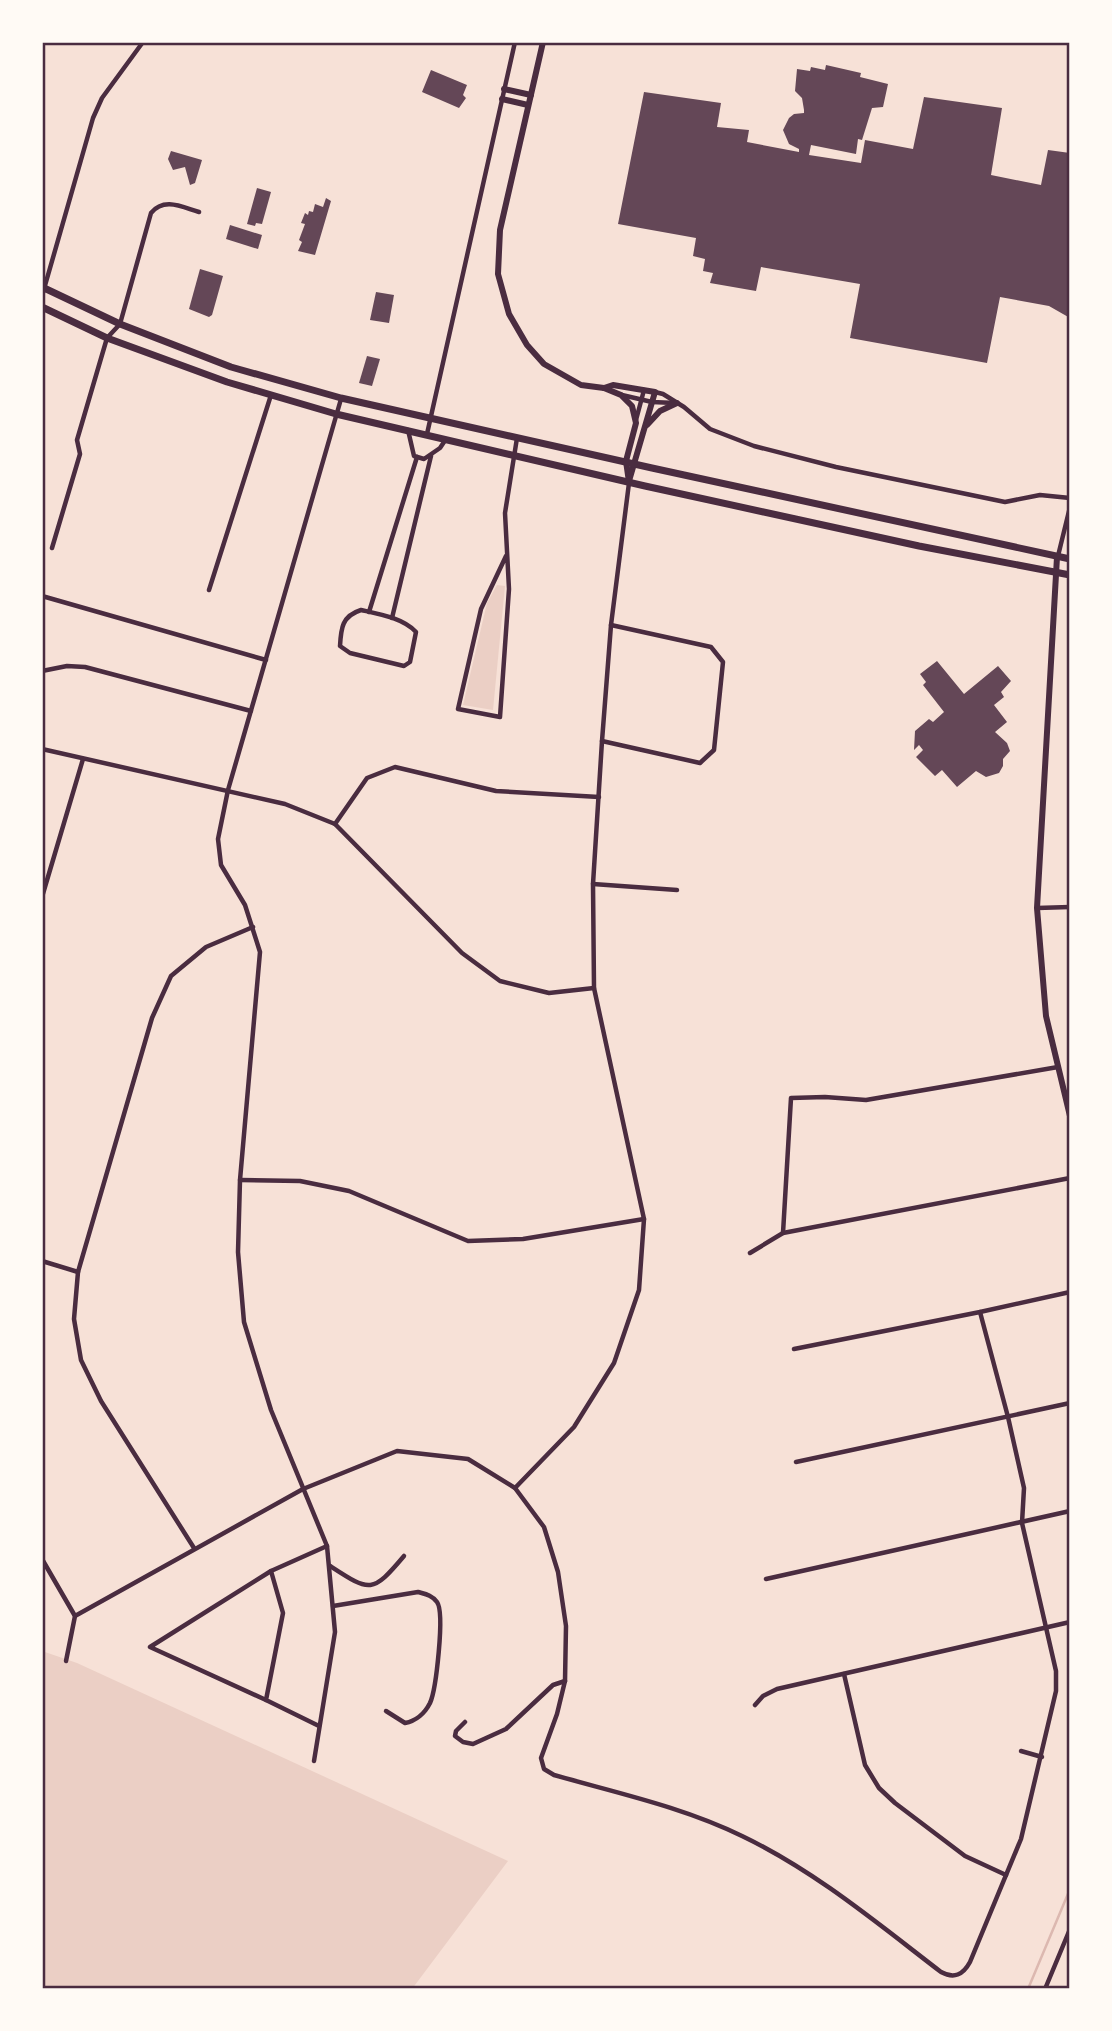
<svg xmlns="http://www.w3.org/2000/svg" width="1112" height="2031" font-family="Helvetica,sans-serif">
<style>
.green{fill:#ebcfc5}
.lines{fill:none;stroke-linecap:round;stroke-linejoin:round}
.stream{stroke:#dcb8b0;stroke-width:2.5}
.building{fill:#644757}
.minor{stroke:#4a2c40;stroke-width:4.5}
.tertiary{stroke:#4a2c40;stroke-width:6}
.secondary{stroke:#4a2c40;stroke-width:7}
.neatline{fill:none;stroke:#4a2c40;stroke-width:2.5}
</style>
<rect width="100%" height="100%" fill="#f7e1d7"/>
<g class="green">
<path d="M497 585 505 586 493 710 463 705 487 603Z"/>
<path d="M42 1651 77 1663 508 1861 412 1989H42Z"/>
</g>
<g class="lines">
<path class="stream" d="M1028 1989 1070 1889"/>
</g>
<g class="building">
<path d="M826 65 861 73 860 77 888 84 883 107 872 108 862 140 858 139 856 154 811 145 809 155 861 163 865 140 913 149 924 97 1002 108 991 175 1041 185 1048 150 1070 153V318L1049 306 1000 297 987 363 850 338 860 284 761 267 756 291 710 283 713 273 703 271 705 259 693 256 696 238 618 224 644 92 721 103 717 127 749 130 747 142 799 152V149L789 144 783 130 789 118 794 114 804 113V110L802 98 795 91 797 69 810 71 811 67 825 70Z"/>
<path d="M431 70 467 85 463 95 466 98 459 108 422 92Z"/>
<path d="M171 151 202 160 195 183 190 185 185 167 173 170 168 159Z"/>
<path d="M257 188 271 192 262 224 256 223 255 226 247 224Z"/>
<path d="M326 198 331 201 315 255 298 251 302 242 299 240 305 224 301 223 305 213 308 215 309 211 313 212 315 204 323 207Z"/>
<path d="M230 225 262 235 258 249 226 239Z"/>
<path d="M200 269 223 276 212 315 209 317 189 309Z"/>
<path d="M376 292 394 295 389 323 370 320Z"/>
<path d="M367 356 380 359 372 386 359 383Z"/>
<path d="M937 661 964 694 998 666 1011 681 1001 692 1004 697 994 705 1007 722 995 732 1007 743 1010 751 1003 759V766L999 773 986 777 976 771 957 787 942 770 935 776 916 757 923 750 919 745 914 750 915 731 929 719 933 722 944 712 923 685 926 682 920 674Z"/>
</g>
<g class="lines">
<g class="minor">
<path d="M42 296 93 118 102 98 143 42"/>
<path d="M655 392 663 394 684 407 710 429 754 446 836 467 1005 502 1040 495 1070 498"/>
<path d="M622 395 652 402 675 403"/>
<path d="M636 420 644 390"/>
<path d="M408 430 414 456 424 459 440 448 446 439"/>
<path d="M427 434 515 42"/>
<path d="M52 548 80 454 77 440 107 338 120 324 151 213C164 197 182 207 199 212"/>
<path d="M506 556 481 609 458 709 500 717 509 589 505 513 517 438"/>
<path d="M1058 556 1070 507"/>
<path d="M209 590 271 395"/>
<path d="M42 596 266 660"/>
<path d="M361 610C379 614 403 618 416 632L410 662 404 666 350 653 340 646C341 628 342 616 361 610Z"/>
<path d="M369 612 417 457"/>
<path d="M392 618 431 456"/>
<path d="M42 671 67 666 85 667 251 711"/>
<path d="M602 741 700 763 714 750 723 662 711 647 611 625"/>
<path d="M42 749 285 804 335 824 462 953 500 981 549 993 594 988"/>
<path d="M335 824 367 778 395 767 496 791 599 797"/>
<path d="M593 884 677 890"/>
<path d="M42 897 83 759"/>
<path d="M1037 908 1070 907"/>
<path d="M240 1180 300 1181 349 1191 468 1241 523 1239 644 1219"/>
<path d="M783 1233 791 1098 825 1097 866 1100 1058 1067"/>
<path d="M750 1253 783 1233 1070 1178"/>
<path d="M42 1261 78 1272"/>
<path d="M794 1349 980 1312 1070 1292"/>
<path d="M796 1462 1070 1403"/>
<path d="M515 1488 574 1427 614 1363 639 1290 644 1219 594 988 593 884 602 741 611 625 629 483"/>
<path d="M194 1548 101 1401 81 1360 74 1319 78 1272 152 1018 171 976 206 947 253 927"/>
<path d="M42 1559 75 1616 66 1661"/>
<path d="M330 1566C370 1592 372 1594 404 1556"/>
<path d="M766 1579 1070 1511"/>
<path d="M333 1606 418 1592C425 1594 432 1595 437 1602 445 1613 436 1690 430 1703 425 1713 416 1721 405 1723L386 1711"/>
<path d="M75 1616 303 1489 397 1451 468 1459 515 1488 544 1527 558 1572 566 1626 565 1681 557 1714 541 1758 544 1769 554 1775C617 1793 683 1807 742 1836 815 1871 877 1923 941 1972 954 1979 963 1975 970 1962L1021 1839 1056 1691V1671L1022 1523 1024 1488 1008 1417 980 1312"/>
<path d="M844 1674 865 1765 879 1788 895 1803 965 1856 1006 1875"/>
<path d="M266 1700 150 1647 271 1571"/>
<path d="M755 1705 763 1696 777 1689 1070 1622"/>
<path d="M465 1722 456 1731 455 1736 463 1742 473 1744 506 1729 553 1685 565 1681"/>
<path d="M319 1726 266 1700 283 1613 271 1571 327 1546"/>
<path d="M1021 1751 1042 1757"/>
<path d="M314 1761 335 1632 327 1546 271 1410 244 1322 238 1252 240 1180 260 952 245 905 221 865 218 839 228 790 341 399"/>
<path d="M1045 1989 1070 1929"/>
</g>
<g class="tertiary">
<path d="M543 42 500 230 498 274 509 314 527 345 544 364 581 385 604 388 621 395 632 406 636 423 626 461 629 482"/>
<path d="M504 89 531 95"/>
<path d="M502 99 528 105"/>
<path d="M604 388 613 385 655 392 629 481"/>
<path d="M647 425 660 411 677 403"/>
<path d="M1057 557 1037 908 1046 1016 1070 1116"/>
</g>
<g class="secondary">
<path d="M42 287 120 324 231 367 341 398 652 468 1070 559"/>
<path d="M42 307 107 338 227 382 336 414 645 486 919 546 1070 575"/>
</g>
</g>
<rect width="1112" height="2031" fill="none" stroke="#fffaf5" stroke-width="88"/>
<rect x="44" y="44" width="1024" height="1943" class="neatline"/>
</svg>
